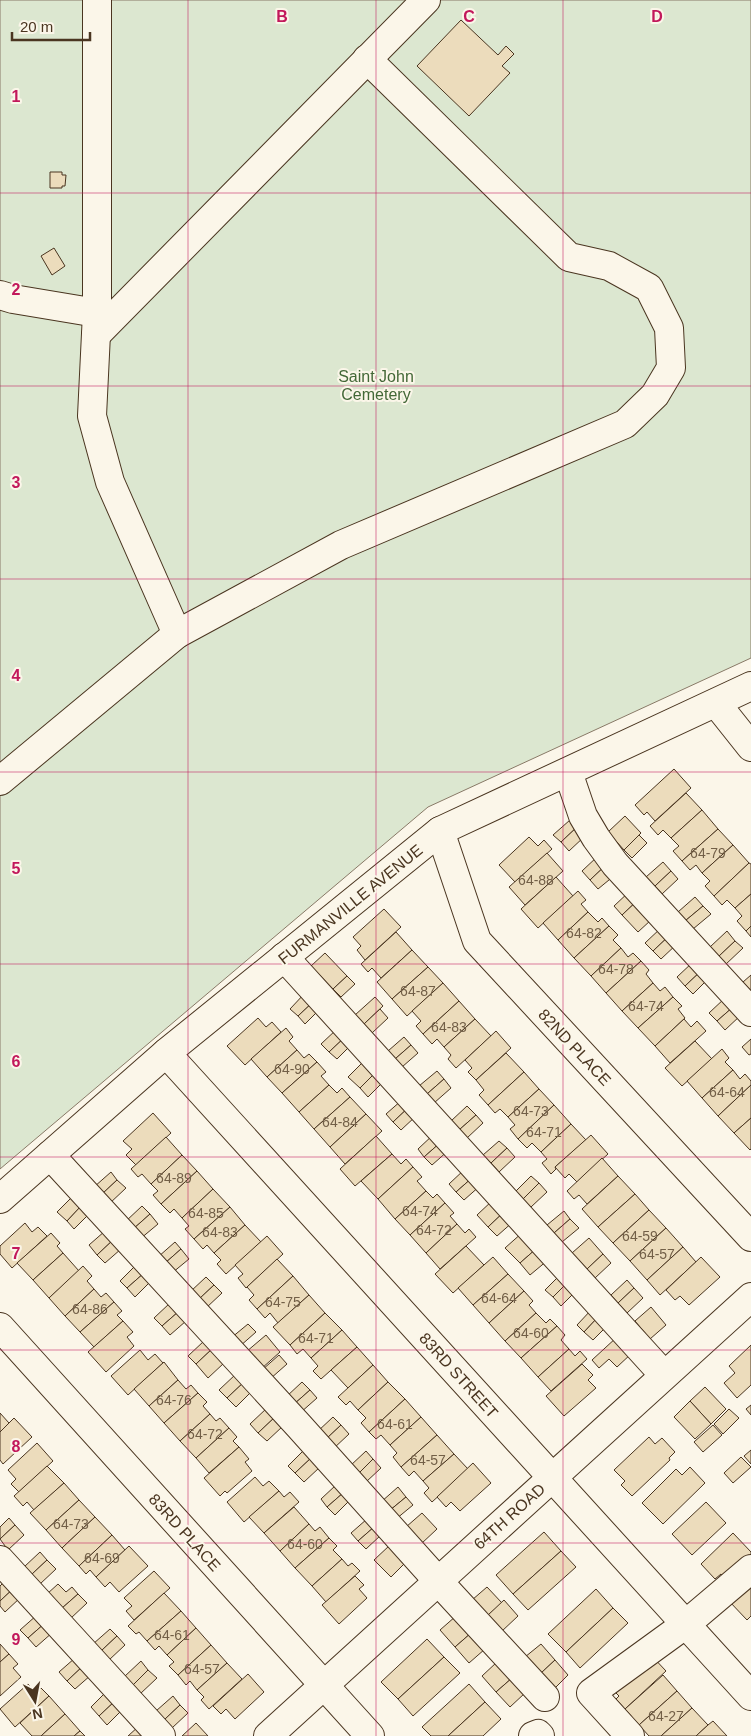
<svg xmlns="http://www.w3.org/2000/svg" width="751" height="1736" font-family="Arial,sans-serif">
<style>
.green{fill:#dce7d0;stroke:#887966}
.building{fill:#ecdcbc;stroke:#4a3520}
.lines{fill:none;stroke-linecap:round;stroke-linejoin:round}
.minor-casing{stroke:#4a3520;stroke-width:30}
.minor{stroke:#fbf6e9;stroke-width:28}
.grid{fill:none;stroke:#c2185b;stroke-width:1;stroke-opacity:0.55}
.labels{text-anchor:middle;stroke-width:4;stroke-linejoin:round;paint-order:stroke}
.number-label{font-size:14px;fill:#725f47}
.park-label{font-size:16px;fill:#436837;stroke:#fbf6e9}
.street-label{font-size:16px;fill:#4a3520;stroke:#fbf6e9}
.grid-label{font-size:16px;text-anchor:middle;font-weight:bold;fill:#c2185b;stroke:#fbf6e9;stroke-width:4;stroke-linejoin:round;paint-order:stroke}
</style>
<rect width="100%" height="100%" fill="#fbf6e9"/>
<path class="green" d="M0 0H751V658L428 807 0 1169Z"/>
<g class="building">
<path d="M461 20 498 55 506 46 514 54 502 66 510 73 469 116 417 66Z"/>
<path d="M50 172H62V175H66L65 186H62V188H50Z"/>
<path d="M54 248 65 266 52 275 41 256Z"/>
<path d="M674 769 691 788 655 821 647 812 644 815 635 805Z"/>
<path d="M686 793 702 810 671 838 663 830 658 835 650 826Z"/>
<path d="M702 810 718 829 682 861 673 851 679 846 671 838Z"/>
<path d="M625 816 641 833 624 850 608 832Z"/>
<path d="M570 820 577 827 561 842 553 835Z"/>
<path d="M577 827 585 836 569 851 561 842Z"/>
<path d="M718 829 733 845 702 873 696 865 690 870 682 861Z"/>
<path d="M639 835 647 843 632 858 624 850Z"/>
<path d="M529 837 538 846 544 840 552 849 515 882 499 865Z"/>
<path d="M733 845 749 863 714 896 705 886 710 881 702 873Z"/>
<path d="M547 853 563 871 525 905 509 887Z"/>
<path d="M598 856 606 865 590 880 582 871Z"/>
<path d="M663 862 671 871 655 886 646 877Z"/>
<path d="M749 863 751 864V894L735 908 727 900 722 905 714 896Z"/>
<path d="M606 865 615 875 598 889 590 880Z"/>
<path d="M671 871 678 879 662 894 655 886Z"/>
<path d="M556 877 573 896 538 928 521 909Z"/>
<path d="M578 891 586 900 581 904 588 912 558 940 543 923Z"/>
<path d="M630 891 638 900 622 915 614 906Z"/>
<path d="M751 894V926L746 931 737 921 742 916 735 908Z"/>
<path d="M695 897 703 906 685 921 678 912Z"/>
<path d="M638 900 651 920 638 932 622 915Z"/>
<path d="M703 906 711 914 693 929 685 921Z"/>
<path d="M384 909 401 927 365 960 357 950 361 946 353 937Z"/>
<path d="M588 912 598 922 602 918 609 926 574 958 558 940Z"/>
<path d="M609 926 618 935 613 940 621 948 591 976 574 958Z"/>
<path d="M751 926V937L746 931Z"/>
<path d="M662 927 670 935 653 951 645 943Z"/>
<path d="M727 931 735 941 718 957 710 947Z"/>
<path d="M396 932 412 950 381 978 372 968 368 972 361 964Z"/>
<path d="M670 935 678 943 661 959 653 951Z"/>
<path d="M735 941 743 948 725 965 718 957Z"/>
<path d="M621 948 628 957 633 953 641 961 606 993 591 976Z"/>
<path d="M412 950 428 967 392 999 377 982Z"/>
<path d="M325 953 347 976 333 989 311 966Z"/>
<path d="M641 961 649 970 646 974 653 983 622 1011 606 993Z"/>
<path d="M693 962 701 971 685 986 677 977Z"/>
<path d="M428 967 443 983 407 1016 392 999Z"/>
<path d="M701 971 708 979 693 994 685 986Z"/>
<path d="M751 975V991L743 982Z"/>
<path d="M347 976 355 984 341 997 333 989Z"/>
<path d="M443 983 459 1001 423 1034 416 1026 421 1021 412 1011Z"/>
<path d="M653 983 660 991 665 987 673 997 638 1028 622 1011Z"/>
<path d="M305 993 313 1002 298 1016 290 1009Z"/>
<path d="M375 997 383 1006 364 1024 355 1015Z"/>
<path d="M673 997 682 1006 678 1009 685 1018 655 1046 638 1028Z"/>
<path d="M725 998 733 1007 717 1021 709 1013Z"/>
<path d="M459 1001 475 1019 444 1047 437 1039 432 1044 423 1034Z"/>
<path d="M313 1002 320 1009 305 1024 298 1016Z"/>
<path d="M733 1007 741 1015 725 1030 717 1021Z"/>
<path d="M380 1009 388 1018 372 1033 364 1024Z"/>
<path d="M258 1018 266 1027 272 1022 281 1032 245 1065 227 1046Z"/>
<path d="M475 1019 491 1036 456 1068 448 1059 451 1055 444 1047Z"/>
<path d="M684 1019 691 1027 697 1021 706 1031 670 1063 655 1046Z"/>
<path d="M286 1028 293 1037 289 1041 297 1050 267 1077 251 1059Z"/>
<path d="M337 1029 345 1037 329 1052 321 1044Z"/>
<path d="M496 1031 511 1048 476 1080 468 1072 472 1068 465 1060Z"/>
<path d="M345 1037 352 1044 337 1059 329 1052Z"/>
<path d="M404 1037 411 1045 395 1059 388 1051Z"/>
<path d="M751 1039V1054L749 1055 742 1047Z"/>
<path d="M695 1041 712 1059 682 1086 665 1068Z"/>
<path d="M411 1045 418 1053 402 1067 395 1059Z"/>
<path d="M722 1049 729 1058 725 1062 733 1070 702 1098 687 1081Z"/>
<path d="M297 1050 304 1058 309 1054 317 1062 282 1093 267 1077Z"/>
<path d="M506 1053 524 1072 488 1105 479 1095 484 1090 476 1080Z"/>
<path d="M365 1060 376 1072 360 1088 348 1077Z"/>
<path d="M317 1062 326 1072 321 1076 329 1085 299 1112 282 1093Z"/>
<path d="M733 1070 740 1079 745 1074 751 1081V1085L718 1116 702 1098Z"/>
<path d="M437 1071 444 1079 427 1094 419 1086Z"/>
<path d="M376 1072 385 1080 368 1097 360 1088Z"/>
<path d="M524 1072 539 1089 508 1117 500 1109 495 1113 488 1105Z"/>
<path d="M444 1079 451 1088 434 1103 427 1094Z"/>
<path d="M329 1085 337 1093 342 1088 350 1097 314 1129 299 1112Z"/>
<path d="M751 1085V1118L734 1133 718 1116Z"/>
<path d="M539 1089 554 1105 518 1139 510 1129 515 1125 508 1117Z"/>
<path d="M350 1097 366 1114 330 1147 314 1129Z"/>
<path d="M402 1100 409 1107 393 1122 386 1114Z"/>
<path d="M554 1105 571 1124 541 1152 532 1143 527 1148 518 1139Z"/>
<path d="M467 1106 476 1115 459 1130 451 1121Z"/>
<path d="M409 1107 416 1116 401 1130 393 1122Z"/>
<path d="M153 1113 171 1133 136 1165 126 1155 132 1149 123 1141Z"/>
<path d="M366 1114 382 1131 345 1164 330 1147Z"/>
<path d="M476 1115 483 1123 467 1138 459 1130Z"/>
<path d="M751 1118V1149L750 1150 734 1133Z"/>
<path d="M571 1124 586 1140 555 1167 556 1169 551 1174 542 1163 547 1159 541 1152Z"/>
<path d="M434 1134 441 1142 424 1157 418 1149Z"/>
<path d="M591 1135 608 1154 577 1182 569 1174 565 1178 555 1167Z"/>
<path d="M376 1136 392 1154 355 1186 340 1169Z"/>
<path d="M166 1137 182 1155 151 1184 142 1174 138 1177 131 1169Z"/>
<path d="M499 1141 507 1148 491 1163 483 1155Z"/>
<path d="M441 1142 449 1150 432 1165 424 1157Z"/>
<path d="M507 1148 515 1157 499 1172 491 1163Z"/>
<path d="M392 1154 401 1164 406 1159 413 1167 378 1199 361 1181Z"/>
<path d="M182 1155 197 1171 161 1204 153 1195 158 1191 151 1184Z"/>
<path d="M602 1158 618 1176 587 1204 579 1195 574 1199 567 1191Z"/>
<path d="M413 1167 422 1177 417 1181 426 1191 395 1219 378 1199Z"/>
<path d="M465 1169 473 1177 456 1192 449 1184Z"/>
<path d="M197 1171 213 1189 182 1218 174 1209 170 1213 161 1204Z"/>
<path d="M111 1172 117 1180 101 1195 94 1187Z"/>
<path d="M531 1176 539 1183 523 1199 516 1191Z"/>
<path d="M618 1176 635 1194 598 1227 582 1209Z"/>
<path d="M473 1177 481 1185 464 1200 456 1192Z"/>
<path d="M117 1180 126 1188 109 1204 101 1195Z"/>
<path d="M539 1183 547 1192 531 1207 523 1199Z"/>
<path d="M213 1189 230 1207 194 1239 185 1229 189 1226 182 1218Z"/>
<path d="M426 1191 433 1198 437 1194 445 1203 410 1235 395 1219Z"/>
<path d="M635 1194 649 1210 613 1243 598 1227Z"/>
<path d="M73 1196 82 1205 67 1221 57 1212Z"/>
<path d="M493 1200 505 1211 488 1227 477 1215Z"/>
<path d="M445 1203 454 1213 450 1216 457 1224 426 1253 410 1235Z"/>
<path d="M82 1205 90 1213 74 1229 67 1221Z"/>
<path d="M142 1206 150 1214 132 1230 125 1222Z"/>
<path d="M230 1207 245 1225 214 1253 207 1245 203 1249 194 1239Z"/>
<path d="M649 1210 666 1228 630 1261 613 1243Z"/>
<path d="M505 1211 514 1221 497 1236 488 1227Z"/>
<path d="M564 1211 570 1219 554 1233 547 1225Z"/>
<path d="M150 1214 158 1224 140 1239 132 1230Z"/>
<path d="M570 1219 579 1228 562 1242 554 1233Z"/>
<path d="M25 1223 32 1232 38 1227 47 1236 12 1268 0 1254V1246Z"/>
<path d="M457 1224 465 1233 469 1229 476 1237 440 1269 426 1253Z"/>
<path d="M245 1225 261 1242 226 1274 217 1264 221 1260 214 1253Z"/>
<path d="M666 1228 683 1247 647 1280 630 1261Z"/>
<path d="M105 1231 113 1240 97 1255 89 1245Z"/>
<path d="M523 1232 537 1248 520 1263 505 1248Z"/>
<path d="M51 1233 60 1243 57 1246 63 1253 33 1280 17 1263Z"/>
<path d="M267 1236 283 1254 246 1288 238 1278 243 1274 235 1265Z"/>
<path d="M589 1238 603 1254 587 1269 572 1253Z"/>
<path d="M113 1240 121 1249 105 1263 97 1255Z"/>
<path d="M175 1242 181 1249 164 1264 158 1257Z"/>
<path d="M466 1246 484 1265 453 1293 435 1274Z"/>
<path d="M683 1247 696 1262 660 1295 647 1280Z"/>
<path d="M537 1248 548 1260 530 1275 520 1263Z"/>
<path d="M181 1249 189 1259 172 1273 164 1264Z"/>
<path d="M63 1253 79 1271 49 1298 33 1280Z"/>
<path d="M603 1254 611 1263 595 1278 587 1269Z"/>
<path d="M493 1257 508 1274 473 1305 458 1288Z"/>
<path d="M701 1257 720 1277 689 1305 680 1296 675 1300 666 1290Z"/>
<path d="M277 1259 293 1276 257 1309 249 1300 254 1295 247 1287Z"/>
<path d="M136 1265 144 1273 127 1288 120 1281Z"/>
<path d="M83 1266 92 1276 87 1281 94 1289 65 1316 49 1298Z"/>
<path d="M144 1273 151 1281 135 1297 127 1288Z"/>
<path d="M508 1274 524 1291 489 1323 473 1305Z"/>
<path d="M561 1274 568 1282 553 1297 545 1290Z"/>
<path d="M293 1276 309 1295 278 1323 270 1313 265 1318 257 1309Z"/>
<path d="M206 1277 214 1285 198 1300 190 1292Z"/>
<path d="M627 1280 634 1288 618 1303 611 1295Z"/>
<path d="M568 1282 577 1290 561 1306 553 1297Z"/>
<path d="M214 1285 222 1293 206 1308 198 1300Z"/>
<path d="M634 1288 643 1298 627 1313 618 1303Z"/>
<path d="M94 1289 101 1297 106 1293 114 1302 80 1332 65 1316Z"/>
<path d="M524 1291 533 1301 529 1305 536 1313 505 1341 489 1323Z"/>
<path d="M309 1295 325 1313 290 1345 273 1327Z"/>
<path d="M114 1302 122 1311 117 1315 123 1321 94 1347 80 1332Z"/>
<path d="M170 1303 178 1312 162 1326 154 1318Z"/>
<path d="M651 1307 666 1325 650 1339 635 1321Z"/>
<path d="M592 1309 599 1316 584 1332 577 1325Z"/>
<path d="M178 1312 186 1321 170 1335 162 1326Z"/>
<path d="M325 1313 342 1330 311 1358 303 1349 297 1354 290 1345Z"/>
<path d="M536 1313 546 1323 550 1319 557 1326 521 1358 505 1341Z"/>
<path d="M599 1316 608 1325 593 1340 584 1332Z"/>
<path d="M123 1321 133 1332 127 1337 134 1346 106 1372 88 1352Z"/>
<path d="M248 1324 256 1332 239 1347 231 1338Z"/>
<path d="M557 1326 565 1335 561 1340 569 1349 538 1377 521 1358Z"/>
<path d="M342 1330 357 1347 321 1379 313 1371 318 1366 311 1358Z"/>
<path d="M266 1335 280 1352 261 1369 246 1352Z"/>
<path d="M617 1337 632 1353 617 1367 609 1359 599 1368 592 1360Z"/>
<path d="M204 1341 212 1349 196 1364 188 1356Z"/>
<path d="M751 1345V1385L737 1398 724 1383 735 1373 729 1366Z"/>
<path d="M357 1347 373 1365 348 1388 331 1370Z"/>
<path d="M212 1349 224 1363 208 1378 196 1364Z"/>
<path d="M569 1349 575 1356 580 1351 587 1359 551 1391 538 1377Z"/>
<path d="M140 1350 148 1360 155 1354 163 1363 128 1395 111 1376Z"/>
<path d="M279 1355 287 1364 270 1379 262 1370Z"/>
<path d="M164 1362 178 1380 149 1406 134 1389Z"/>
<path d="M582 1364 593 1375 588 1380 596 1388 564 1416 546 1396Z"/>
<path d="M373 1365 388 1382 358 1410 350 1401 346 1405 338 1397Z"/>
<path d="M236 1374 244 1382 227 1398 219 1390Z"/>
<path d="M178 1380 186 1389 191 1385 198 1393 164 1423 149 1406Z"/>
<path d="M244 1382 252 1391 236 1407 227 1398Z"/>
<path d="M302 1382 310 1390 293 1405 286 1397Z"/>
<path d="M388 1382 405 1399 369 1432 361 1423 366 1418 358 1410Z"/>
<path d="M705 1387 726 1409 711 1424 690 1401Z"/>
<path d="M310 1390 317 1398 300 1413 293 1405Z"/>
<path d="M198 1393 207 1402 203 1406 210 1414 180 1441 164 1423Z"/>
<path d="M405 1399 421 1417 390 1445 381 1435 376 1439 369 1432Z"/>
<path d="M690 1401 711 1424 695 1439 674 1417Z"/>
<path d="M751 1405V1415L746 1409Z"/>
<path d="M267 1408 275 1417 258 1433 250 1424Z"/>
<path d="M729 1409 739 1418 723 1434 714 1424Z"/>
<path d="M0 1413 9 1423 0 1432Z"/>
<path d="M210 1414 216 1421 220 1418 229 1428 196 1458 180 1441Z"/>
<path d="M275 1417 283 1426 267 1441 258 1433Z"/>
<path d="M333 1417 341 1425 325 1440 317 1432Z"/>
<path d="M421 1417 437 1435 401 1467 393 1457 397 1453 390 1445Z"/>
<path d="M14 1418 32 1437 3 1464 0 1460V1432Z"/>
<path d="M341 1425 349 1434 333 1449 325 1440Z"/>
<path d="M713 1425 722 1435 703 1452 694 1442Z"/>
<path d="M229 1428 237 1437 233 1441 239 1447 209 1473 196 1458Z"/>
<path d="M437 1435 454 1454 423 1481 414 1471 409 1476 401 1467Z"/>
<path d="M649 1437 655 1444 662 1438 675 1452 669 1458 670 1460 632 1496 621 1485 625 1481 614 1470Z"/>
<path d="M37 1443 53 1461 19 1492 11 1484 16 1479 8 1470Z"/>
<path d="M239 1447 249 1459 245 1462 252 1471 227 1493 225 1491 220 1496 204 1478Z"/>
<path d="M304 1450 311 1458 295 1473 288 1466Z"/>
<path d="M751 1450V1464L744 1456Z"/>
<path d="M366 1451 373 1459 358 1474 350 1466Z"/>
<path d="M454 1454 468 1469 432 1502 424 1493 429 1488 423 1481Z"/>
<path d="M741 1457 751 1467 733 1483 724 1473Z"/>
<path d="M311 1458 320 1467 304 1482 295 1473Z"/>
<path d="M373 1459 381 1468 366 1482 358 1474Z"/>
<path d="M473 1463 491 1483 460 1511 451 1502 446 1507 437 1497Z"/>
<path d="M47 1466 64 1483 34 1510 27 1502 23 1506 14 1496Z"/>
<path d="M690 1467 705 1483 663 1524 642 1503 676 1469 682 1475Z"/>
<path d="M255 1477 263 1486 269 1481 279 1491 244 1522 227 1502Z"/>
<path d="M64 1483 79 1500 46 1530 30 1513Z"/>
<path d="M336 1485 343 1493 327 1507 321 1499Z"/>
<path d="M398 1487 406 1497 389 1511 381 1502Z"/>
<path d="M279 1491 284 1497 290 1492 299 1502 264 1533 249 1517Z"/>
<path d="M343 1493 350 1500 335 1515 327 1507Z"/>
<path d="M406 1497 413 1505 396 1519 389 1511Z"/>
<path d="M79 1500 95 1517 62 1548 46 1530Z"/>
<path d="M706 1502 726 1523 692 1555 672 1534Z"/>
<path d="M294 1507 309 1524 280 1551 264 1533Z"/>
<path d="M422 1513 437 1529 421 1544 406 1527Z"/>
<path d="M95 1517 112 1535 79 1566 62 1548Z"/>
<path d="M9 1518 15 1525 0 1539V1527Z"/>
<path d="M367 1519 374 1527 358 1541 351 1533Z"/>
<path d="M309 1524 315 1531 320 1527 329 1538 295 1568 280 1551Z"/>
<path d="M15 1525 24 1535 8 1550 0 1539Z"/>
<path d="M374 1527 381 1535 366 1549 358 1541Z"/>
<path d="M544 1532 561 1551 513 1594 496 1575Z"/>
<path d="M733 1533 751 1552V1558L727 1581 721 1574 715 1579 701 1564Z"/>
<path d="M112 1535 125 1550 96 1577 90 1570 86 1574 79 1566Z"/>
<path d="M329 1538 337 1546 333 1550 342 1559 312 1586 295 1568Z"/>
<path d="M390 1545 406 1562 391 1577 374 1560Z"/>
<path d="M129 1546 148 1566 119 1592 110 1582 105 1587 96 1577Z"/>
<path d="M561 1551 576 1567 528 1610 513 1594Z"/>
<path d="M40 1552 47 1560 31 1575 24 1567Z"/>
<path d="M342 1559 348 1566 352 1563 360 1571 326 1602 312 1586Z"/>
<path d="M47 1560 56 1569 40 1584 31 1575Z"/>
<path d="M154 1571 170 1588 134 1620 126 1611 132 1606 124 1598Z"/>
<path d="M355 1576 364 1585 359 1589 367 1598 339 1624 322 1605Z"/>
<path d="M6 1580 14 1588 0 1601V1586Z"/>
<path d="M751 1582V1616L747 1620 729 1601Z"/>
<path d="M58 1584 66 1592 72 1587 78 1594 61 1609 47 1594Z"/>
<path d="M487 1587 502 1603 487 1616 472 1600Z"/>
<path d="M14 1588 21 1597 5 1612 0 1606V1601Z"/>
<path d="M596 1589 613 1608 566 1652 548 1634Z"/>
<path d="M164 1593 181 1611 147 1641 139 1632 136 1634 128 1626Z"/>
<path d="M78 1594 87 1603 70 1619 61 1609Z"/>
<path d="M504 1600 518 1616 501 1632 487 1616Z"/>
<path d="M613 1608 628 1623 580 1668 566 1652Z"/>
<path d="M181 1611 196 1628 167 1655 159 1646 155 1650 147 1641Z"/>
<path d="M37 1615 45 1623 28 1638 20 1630Z"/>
<path d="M456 1616 471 1633 455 1647 440 1630Z"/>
<path d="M45 1623 53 1632 36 1647 28 1638Z"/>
<path d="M196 1628 211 1645 178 1675 169 1666 174 1662 167 1655Z"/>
<path d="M110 1629 117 1636 101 1651 93 1644Z"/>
<path d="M471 1633 485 1649 469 1663 455 1647Z"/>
<path d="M117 1636 125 1645 109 1660 101 1651Z"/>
<path d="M427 1639 444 1657 398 1699 381 1682Z"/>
<path d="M0 1644 9 1654 0 1662Z"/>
<path d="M541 1644 555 1660 540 1674 525 1657Z"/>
<path d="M211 1645 227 1663 197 1690 190 1681 186 1685 178 1675Z"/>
<path d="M9 1654 18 1664 13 1668 21 1677 0 1696V1662Z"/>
<path d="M650 1654 666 1671 625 1709 616 1699 619 1696 612 1689Z"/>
<path d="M444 1657 460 1673 413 1716 398 1699Z"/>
<path d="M75 1658 83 1666 67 1681 59 1672Z"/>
<path d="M555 1660 568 1675 554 1689 540 1674Z"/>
<path d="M141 1661 148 1670 132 1686 124 1677Z"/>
<path d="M497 1662 512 1678 496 1692 482 1676Z"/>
<path d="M227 1663 242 1679 209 1709 201 1700 204 1697 197 1690Z"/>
<path d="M83 1666 91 1675 75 1689 67 1681Z"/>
<path d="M148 1670 157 1678 140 1694 132 1686Z"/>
<path d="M248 1674 264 1692 235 1719 226 1709 221 1714 213 1706Z"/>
<path d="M663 1675 677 1691 639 1725 625 1709Z"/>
<path d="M512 1678 525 1693 510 1707 496 1692Z"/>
<path d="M28 1684 36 1693 41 1688 49 1696 15 1727 0 1709Z"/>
<path d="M469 1684 485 1702 448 1736H431L422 1727Z"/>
<path d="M677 1691 692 1708 661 1736H649L639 1725Z"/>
<path d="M106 1692 115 1701 99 1716 91 1707Z"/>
<path d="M49 1696 65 1714 41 1736H32L20 1723Z"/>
<path d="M173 1696 180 1705 164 1720 156 1711Z"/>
<path d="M115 1701 123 1709 107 1725 99 1716Z"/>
<path d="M485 1702 501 1719 483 1736H448Z"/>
<path d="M180 1705 188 1713 172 1728 164 1720Z"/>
<path d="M692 1708 708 1725 696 1736H661Z"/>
<path d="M65 1714 80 1731 74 1736H41Z"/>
<path d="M713 1721 727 1736H696L708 1725Z"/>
<path d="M196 1723 208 1736H182Z"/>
<path d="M139 1726 143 1736H128Z"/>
<path d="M80 1731 85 1736H74Z"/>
</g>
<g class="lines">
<defs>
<g id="minor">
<path d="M97 0V313L92 416 110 482 177 634"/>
<path d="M0 295 13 299 97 313"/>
<path d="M96 335 426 0"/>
<path d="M716 703 751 747"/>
<path d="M568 772 583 816 596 838 615 864 751 1012"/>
<path d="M0 781 177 634 341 545 625 424 655 395 671 368 669 328 649 288 609 266 569 257 367 59"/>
<path d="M440 831 477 941 751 1237"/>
<path d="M284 957 664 1375"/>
<path d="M166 1053 751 1696"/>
<path d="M50 1155 299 1426 438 1581 545 1697"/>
<path d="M0 1199 166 1053 440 831 751 686"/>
<path d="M0 1327 370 1736"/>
<path d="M0 1560 161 1736"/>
<path d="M268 1736 751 1297"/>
<path d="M533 1736 538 1734 540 1736"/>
<path d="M630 1736 591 1693 686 1624 751 1569"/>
</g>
</defs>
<use href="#minor" class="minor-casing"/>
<use href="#minor" class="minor"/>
</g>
<path class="grid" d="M188 0V1736M376 0V1736M563 0V1736M0 193H751M0 386H751M0 579H751M0 772H751M0 964H751M0 1157H751M0 1350H751M0 1543H751"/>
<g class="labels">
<g class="number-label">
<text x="708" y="858">64-79</text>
<text x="536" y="885">64-88</text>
<text x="584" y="938">64-82</text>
<text x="616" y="974">64-78</text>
<text x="418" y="996">64-87</text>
<text x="646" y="1011">64-74</text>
<text x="449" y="1032">64-83</text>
<text x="292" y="1074">64-90</text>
<text x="727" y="1097">64-64</text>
<text x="531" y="1116">64-73</text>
<text x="340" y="1127">64-84</text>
<text x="544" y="1137">64-71</text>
<text x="174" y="1183">64-89</text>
<text x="420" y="1216">64-74</text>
<text x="206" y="1218">64-85</text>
<text x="434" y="1235">64-72</text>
<text x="220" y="1237">64-83</text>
<text x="640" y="1241">64-59</text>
<text x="657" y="1259">64-57</text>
<text x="499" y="1303">64-64</text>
<text x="283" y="1307">64-75</text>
<text x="90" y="1314">64-86</text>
<text x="531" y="1338">64-60</text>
<text x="316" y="1343">64-71</text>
<text x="174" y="1405">64-76</text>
<text x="395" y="1429">64-61</text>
<text x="205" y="1439">64-72</text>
<text x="428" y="1465">64-57</text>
<text x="71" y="1529">64-73</text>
<text x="305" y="1549">64-60</text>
<text x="102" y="1563">64-69</text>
<text x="172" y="1640">64-61</text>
<text x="202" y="1674">64-57</text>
<text x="666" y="1721">64-27</text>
</g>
<g class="park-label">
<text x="376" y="382">Saint John<tspan x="376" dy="18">Cemetery</tspan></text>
</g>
<g class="street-label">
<text transform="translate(350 904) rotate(-39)" y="6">FURMANVILLE AVENUE</text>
<text transform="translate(575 1047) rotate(47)" y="6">82ND PLACE</text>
<text transform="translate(459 1375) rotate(48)" y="6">83RD STREET</text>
<text transform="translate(509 1516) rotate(-42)" y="6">64TH ROAD</text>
<text transform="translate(185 1532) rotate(48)" y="6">83RD PLACE</text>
</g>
</g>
<g class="grid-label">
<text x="282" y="22">B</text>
<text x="469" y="22">C</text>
<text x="657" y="22">D</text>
<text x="16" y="102">1</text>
<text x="16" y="295">2</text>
<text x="16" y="488">3</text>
<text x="16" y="681">4</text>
<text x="16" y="874">5</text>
<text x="16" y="1067">6</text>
<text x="16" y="1259">7</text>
<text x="16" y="1452">8</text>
<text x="16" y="1645">9</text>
</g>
<g transform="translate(35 1701) rotate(169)" stroke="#fbf6e9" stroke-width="4" paint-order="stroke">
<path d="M0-4L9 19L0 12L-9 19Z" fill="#4a3520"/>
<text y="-8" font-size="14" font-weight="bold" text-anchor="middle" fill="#4a3520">N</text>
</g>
<path d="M12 32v8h78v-8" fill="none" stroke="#4a3520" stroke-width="2.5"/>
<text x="20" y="32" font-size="15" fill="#4a3520" stroke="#fbf6e9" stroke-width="4" paint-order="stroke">20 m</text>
</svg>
